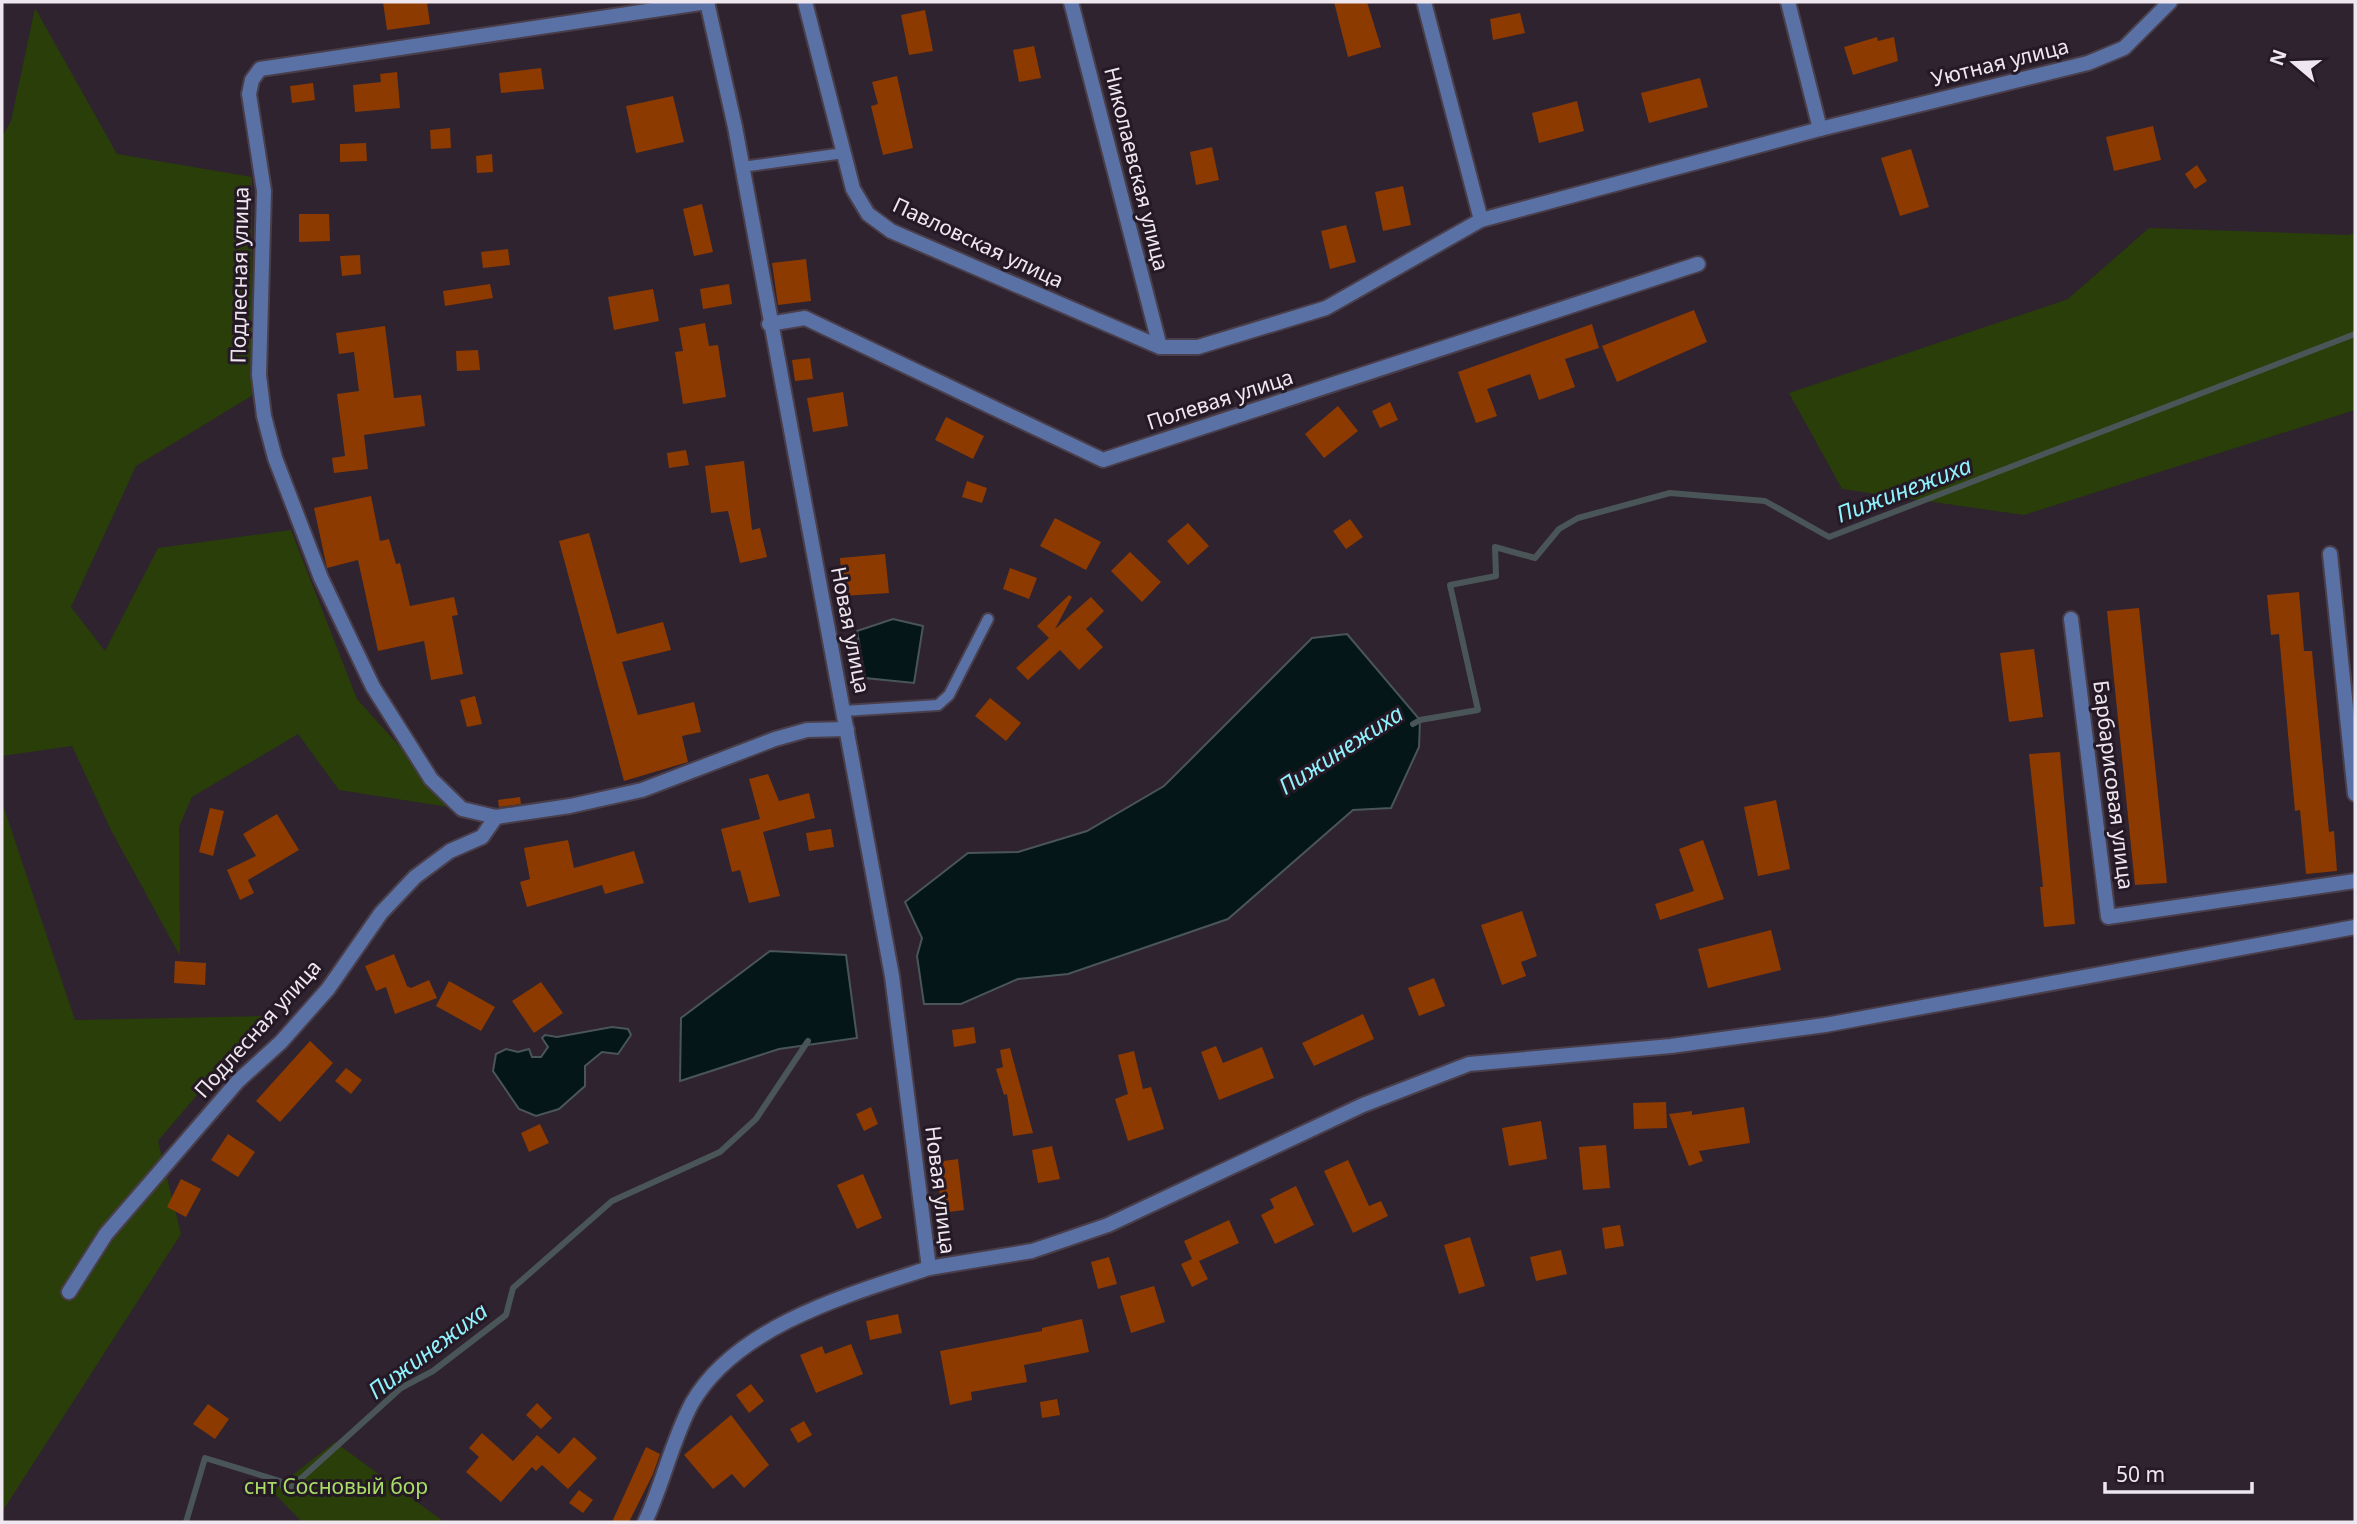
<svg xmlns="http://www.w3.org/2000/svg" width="2357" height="1524" font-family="'Noto Sans',sans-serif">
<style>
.green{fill:#293e09}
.water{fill:#041618;stroke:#4a5558;stroke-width:2}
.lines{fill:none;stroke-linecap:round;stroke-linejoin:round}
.stream{stroke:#4a5558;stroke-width:6}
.building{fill:#8d3a00}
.service-casing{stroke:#493e4a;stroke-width:14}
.minor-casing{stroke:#493e4a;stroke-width:18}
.tertiary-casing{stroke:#493e4a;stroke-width:18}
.service{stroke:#5971a4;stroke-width:10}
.minor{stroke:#5971a4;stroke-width:14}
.tertiary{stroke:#5971a4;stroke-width:14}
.labels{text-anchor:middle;stroke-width:6;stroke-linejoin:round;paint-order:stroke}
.street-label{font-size:21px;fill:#eee7ef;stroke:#241925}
.park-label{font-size:21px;fill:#a9dc66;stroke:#241925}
.water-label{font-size:23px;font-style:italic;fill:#8ff2fd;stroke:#241925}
</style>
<rect width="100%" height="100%" fill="#2e232f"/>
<g class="green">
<path d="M35 8 117 154 252 177 253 395 136 466 71 607 105 651 158 548 291 530 357 699 455 808 339 790 298 734 192 797 179 827 180 956 111 830 72 746 2 756V137L11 121Z"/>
<path d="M2149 228 2349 235 2355 232V410L2024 515 1842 489 1789 393 2068 299Z"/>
<path d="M2 802 75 1020 264 1016 158 1141 181 1234 2 1512Z"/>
<path d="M335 1442 444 1522H302L272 1491Z"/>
</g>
<g class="water">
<path d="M893 619 923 626 914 683 865 678 857 631Z"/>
<path d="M1347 634 1420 720 1419 747 1391 808 1353 810 1228 919 1068 974 1018 979 961 1004H924L917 956 922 938 905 902 968 853 1018 852 1087 831 1164 786 1312 638Z"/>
<path d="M770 951 846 955 857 1038 779 1049 680 1081 681 1018Z"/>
<path d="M612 1027 628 1029 631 1035 618 1054 602 1052 585 1066V1086L559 1109 536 1116 519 1109 493 1071 496 1054 506 1049 518 1052 529 1049 532 1057H541L548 1047 542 1038 545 1035 557 1037Z"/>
</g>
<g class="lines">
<g class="stream">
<path d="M1413 724 1420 720 1478 710 1450 585 1496 576 1495 547 1535 558 1559 529 1578 518 1670 493 1765 501 1829 537 2355 334"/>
<path d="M186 1522 205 1458 280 1481 286 1492 401 1388 433 1371 506 1315 513 1288 612 1201 720 1152 756 1119 808 1041"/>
</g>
</g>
<g class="building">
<path d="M383 2H427L430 24 387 30Z"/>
<path d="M1334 2H1367L1381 47 1348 57Z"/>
<path d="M925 10 933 51 909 55 901 15Z"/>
<path d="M1520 13 1525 33 1493 40 1490 19Z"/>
<path d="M1877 37 1878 41 1894 37 1898 61 1853 75 1844 47Z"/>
<path d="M1034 46 1041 78 1019 82 1013 50Z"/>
<path d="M541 68 544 89 501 93 499 73Z"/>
<path d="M397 72 400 108 355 112 353 85 381 82 380 74Z"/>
<path d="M897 76 913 148 883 155 871 106 878 104 872 82Z"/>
<path d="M1700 78 1708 107 1649 123 1641 93Z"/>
<path d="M313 83 315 100 292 103 290 86Z"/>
<path d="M673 96 684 142 636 153 626 106Z"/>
<path d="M1577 101 1584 131 1539 143 1532 113Z"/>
<path d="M2153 126 2161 160 2114 171 2106 137Z"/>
<path d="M450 128 451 148 431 149 430 130Z"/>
<path d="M366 143 367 161 340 162V144Z"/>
<path d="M1212 147 1219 180 1196 185 1190 152Z"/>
<path d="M1911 149 1929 207 1900 216 1881 158Z"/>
<path d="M492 154 493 172 477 173 476 156Z"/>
<path d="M2197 165 2207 181 2195 189 2185 174Z"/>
<path d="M1403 186 1411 225 1383 231 1375 192Z"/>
<path d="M702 204 713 252 694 256 683 209Z"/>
<path d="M299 214H329L330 241 299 242Z"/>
<path d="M1346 225 1356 262 1330 269 1321 231Z"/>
<path d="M508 249 510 265 483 268 481 252Z"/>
<path d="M360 255 361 274 342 276 340 256Z"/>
<path d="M806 259 811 301 778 305 772 263Z"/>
<path d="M490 284 493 298 445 306 443 291Z"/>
<path d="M729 284 732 304 703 309 700 289Z"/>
<path d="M653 289 659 321 614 330 608 297Z"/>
<path d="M1694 310 1707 342 1617 382 1602 346Z"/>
<path d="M705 323 709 346 718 345 726 397 683 404 675 352 683 351 679 328Z"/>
<path d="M1592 324 1599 348 1565 359 1575 387 1539 400 1530 374 1487 389 1497 416 1476 423 1458 372Z"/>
<path d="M385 326 394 398 421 395 425 426 364 435 368 469 334 473 332 458 345 456 337 394 359 391 354 352 339 354 336 333Z"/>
<path d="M478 350 480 370 457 371 456 351Z"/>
<path d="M810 358 813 379 795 381 792 360Z"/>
<path d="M843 392 848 426 813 432 807 398Z"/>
<path d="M1390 402 1398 420 1380 428 1372 411Z"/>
<path d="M1338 406 1358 431 1324 458 1305 434Z"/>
<path d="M946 417 984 436 973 459 935 440Z"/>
<path d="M686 450 689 465 669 468 667 453Z"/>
<path d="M744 461 752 530 760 528 767 557 740 563 728 511 711 513 705 466Z"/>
<path d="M967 481 987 488 982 503 962 497Z"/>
<path d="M371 496 380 541 389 539 396 564 400 563 410 606 454 597 458 615 452 616 463 674 431 680 424 641 378 651 358 560 327 568 314 508Z"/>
<path d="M1055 518 1101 542 1086 570 1040 546Z"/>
<path d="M1350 519 1363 537 1346 549 1333 531Z"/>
<path d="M1188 523 1209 546 1188 565 1167 541Z"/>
<path d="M589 533 617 634 663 622 671 650 622 662 638 715 694 702 701 732 682 736 688 762 624 781 559 541Z"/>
<path d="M1130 552 1161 582 1142 602 1111 571Z"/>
<path d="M885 554 889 593 843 596 840 558Z"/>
<path d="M1010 568 1037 578 1029 599 1003 589Z"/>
<path d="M2299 592 2304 651H2312L2329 832 2334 831 2337 871 2306 874 2300 810 2295 811 2279 634 2271 635 2267 595Z"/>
<path d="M1069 595 1072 597 1055 629 1091 597 1104 611 1086 629 1103 647 1079 670 1060 650 1028 680 1016 668 1049 638 1037 626Z"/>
<path d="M2139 608 2167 883 2135 885 2107 611Z"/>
<path d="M2034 649 2043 717 2009 722 2000 653Z"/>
<path d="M475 696 482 724 467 727 460 700Z"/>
<path d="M990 698 1021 723 1006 741 975 716Z"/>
<path d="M2060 752 2075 924 2044 927 2040 887H2043L2029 754Z"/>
<path d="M768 774 779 801 809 793 815 818 763 832 780 896 749 903 740 870 732 872 721 829 760 819 749 779Z"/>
<path d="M520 797 521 804 499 807 498 800Z"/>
<path d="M1776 800 1790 869 1758 876 1744 807Z"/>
<path d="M210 808 224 811 213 856 199 852Z"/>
<path d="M277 814 299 850 248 880 254 893 240 900 227 870 256 856 243 834Z"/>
<path d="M831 829 834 847 809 851 806 833Z"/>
<path d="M568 840 574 868 634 851 644 883 605 894 602 885 527 907 520 882 530 879 524 848Z"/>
<path d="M1703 840 1724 899 1660 920 1655 904 1694 891 1679 849Z"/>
<path d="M1522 911 1537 956 1521 962 1526 976 1502 985 1481 925Z"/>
<path d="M1771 930 1781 970 1708 988 1698 949Z"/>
<path d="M394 954 407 986 411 988 429 980 437 998 395 1014 386 987 376 991 365 966Z"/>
<path d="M175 961 206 963 205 985 174 983Z"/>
<path d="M1434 978 1445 1006 1419 1016 1408 988Z"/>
<path d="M449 981 495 1007 481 1031 436 1006Z"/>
<path d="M541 982 563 1013 534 1033 512 1001Z"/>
<path d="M1363 1014 1374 1039 1314 1066 1302 1043Z"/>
<path d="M974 1027 976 1043 954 1047 952 1030Z"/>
<path d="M310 1041 333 1063 280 1122 256 1101Z"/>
<path d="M1216 1046 1223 1063 1262 1047 1274 1078 1219 1100 1201 1052Z"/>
<path d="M1010 1048 1033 1133 1013 1136 1007 1094 1004 1095 996 1069 1003 1067 1000 1050Z"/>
<path d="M1134 1051 1143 1089 1151 1087 1164 1129 1128 1141 1115 1099 1128 1094 1118 1055Z"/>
<path d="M346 1068 362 1080 351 1094 335 1081Z"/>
<path d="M1666 1102 1667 1128 1634 1129 1633 1103Z"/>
<path d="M871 1107 878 1124 864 1131 856 1114Z"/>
<path d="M1744 1107 1750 1143 1699 1151 1703 1161 1689 1166 1669 1114 1692 1111V1115Z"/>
<path d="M1541 1121 1547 1159 1509 1166 1502 1128Z"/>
<path d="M540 1124 549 1143 529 1152 521 1133Z"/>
<path d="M228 1134 255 1152 238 1177 211 1160Z"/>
<path d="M1606 1145 1610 1188 1583 1190 1579 1147Z"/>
<path d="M1052 1146 1060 1179 1038 1183 1032 1150Z"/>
<path d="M958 1159 964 1210 942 1213 936 1162Z"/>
<path d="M1348 1160 1369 1206 1381 1201 1388 1216 1353 1233 1324 1171Z"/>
<path d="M863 1174 882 1218 857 1229 837 1185Z"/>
<path d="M181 1179 201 1189 186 1217 167 1207Z"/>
<path d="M1296 1186 1314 1225 1275 1244 1261 1215 1274 1208 1270 1199Z"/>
<path d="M1229 1220 1239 1243 1199 1261 1208 1279 1192 1287 1181 1264 1192 1259 1184 1241Z"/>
<path d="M1620 1225 1624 1246 1605 1249 1602 1228Z"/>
<path d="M1470 1237 1485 1286 1459 1294 1444 1245Z"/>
<path d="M1561 1250 1567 1274 1536 1281 1530 1257Z"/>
<path d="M1109 1257 1117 1284 1098 1289 1091 1262Z"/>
<path d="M1154 1286 1165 1322 1131 1333 1120 1296Z"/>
<path d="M898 1314 902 1333 870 1340 866 1321Z"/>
<path d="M1082 1319 1089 1352 1024 1365 1027 1382 971 1392 972 1400 950 1405 940 1351 1042 1331V1328Z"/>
<path d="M851 1344 863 1374 816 1393 800 1355 822 1346 825 1354Z"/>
<path d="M751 1384 764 1401 749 1413 736 1395Z"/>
<path d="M1057 1399 1060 1415 1042 1418 1040 1402Z"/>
<path d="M537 1403 552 1418 541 1429 526 1415Z"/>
<path d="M208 1404 229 1419 215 1439 193 1424Z"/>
<path d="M731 1415 769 1465 744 1488 732 1474 713 1489 684 1455Z"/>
<path d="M804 1421 812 1435 798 1443 790 1429Z"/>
<path d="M482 1433 513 1461 537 1435 559 1454 574 1437 597 1458 568 1489 542 1465 536 1471 532 1467 501 1502 466 1472 479 1457 469 1448Z"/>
<path d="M646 1447 660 1454 653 1474 629 1522H612Z"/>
<path d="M579 1490 593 1500 583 1513 569 1503Z"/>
</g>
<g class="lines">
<defs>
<g id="service">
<path d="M742 167 844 153"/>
<path d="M844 711 938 705 949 695 988 619"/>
</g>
<g id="minor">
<path d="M707 2 260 69 252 80 249 94 264 191 259 375 264 416 275 458 321 578 373 687 431 779 462 809 496 817 570 806 642 790 775 739 807 730 847 729"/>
<path d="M805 2 853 189 868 214 891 231 1160 347H1198L1326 308 1481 220 1820 129 2088 63 2124 48 2170 2"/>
<path d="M1071 2 1160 347"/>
<path d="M1424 2 1481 220"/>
<path d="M1788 2 1820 129"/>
<path d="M769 324 805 318 1103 460 1698 264"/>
<path d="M2330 554 2355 794"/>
<path d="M2071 619 2108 917 2355 881"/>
<path d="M69 1292 106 1234 238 1081 281 1042 328 989 381 913 415 877 450 851 482 837 496 817"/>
<path d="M645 1522C663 1484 672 1440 692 1403 736 1326 850 1294 929 1268"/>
</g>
<path id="tertiary" d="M707 2 735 127 892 976 929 1268 1032 1251 1108 1225 1363 1105 1469 1064 1671 1046 1825 1025 2355 927"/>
</defs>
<use href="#service" class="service-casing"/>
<use href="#minor" class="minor-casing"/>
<use href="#tertiary" class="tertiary-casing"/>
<use href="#service" class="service"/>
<use href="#minor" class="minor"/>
<use href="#tertiary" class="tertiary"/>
</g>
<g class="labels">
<g class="street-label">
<text transform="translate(2000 63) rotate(-14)" y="7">Уютная улица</text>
<text transform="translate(1136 169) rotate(76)" y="7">Николаевская улица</text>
<text transform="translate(978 243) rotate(25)" y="7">Павловская улица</text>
<text transform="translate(240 275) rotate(-89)" y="7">Подлесная улица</text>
<text transform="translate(1220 400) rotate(-18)" y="7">Полевая улица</text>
<text transform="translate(850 630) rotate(79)" y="7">Новая улица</text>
<text transform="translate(2113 785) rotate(83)" y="7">Барбарисовая улица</text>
<text transform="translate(258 1029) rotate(-48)" y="7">Подлесная улица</text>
<text transform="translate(940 1190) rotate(83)" y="7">Новая улица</text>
</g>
<g class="park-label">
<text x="336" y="1494">снт Сосновый бор</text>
</g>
<g class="water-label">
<text transform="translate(1904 490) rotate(-21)" y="8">Пижинежиха</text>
<text transform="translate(1341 750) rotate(-33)" y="8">Пижинежиха</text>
<text transform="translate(428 1351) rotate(-37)" y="8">Пижинежиха</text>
</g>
</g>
<rect width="2357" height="1524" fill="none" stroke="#eee7ef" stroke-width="7"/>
<g transform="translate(2294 63) rotate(289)" stroke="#241925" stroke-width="5" paint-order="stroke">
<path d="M0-5L12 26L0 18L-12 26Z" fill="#eee7ef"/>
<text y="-10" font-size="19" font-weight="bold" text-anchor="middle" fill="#eee7ef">N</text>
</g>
<path d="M2105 1482v10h147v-10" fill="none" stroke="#eee7ef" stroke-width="3.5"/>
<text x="2116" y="1482" font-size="21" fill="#eee7ef" stroke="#241925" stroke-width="5" paint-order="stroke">50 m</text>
</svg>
